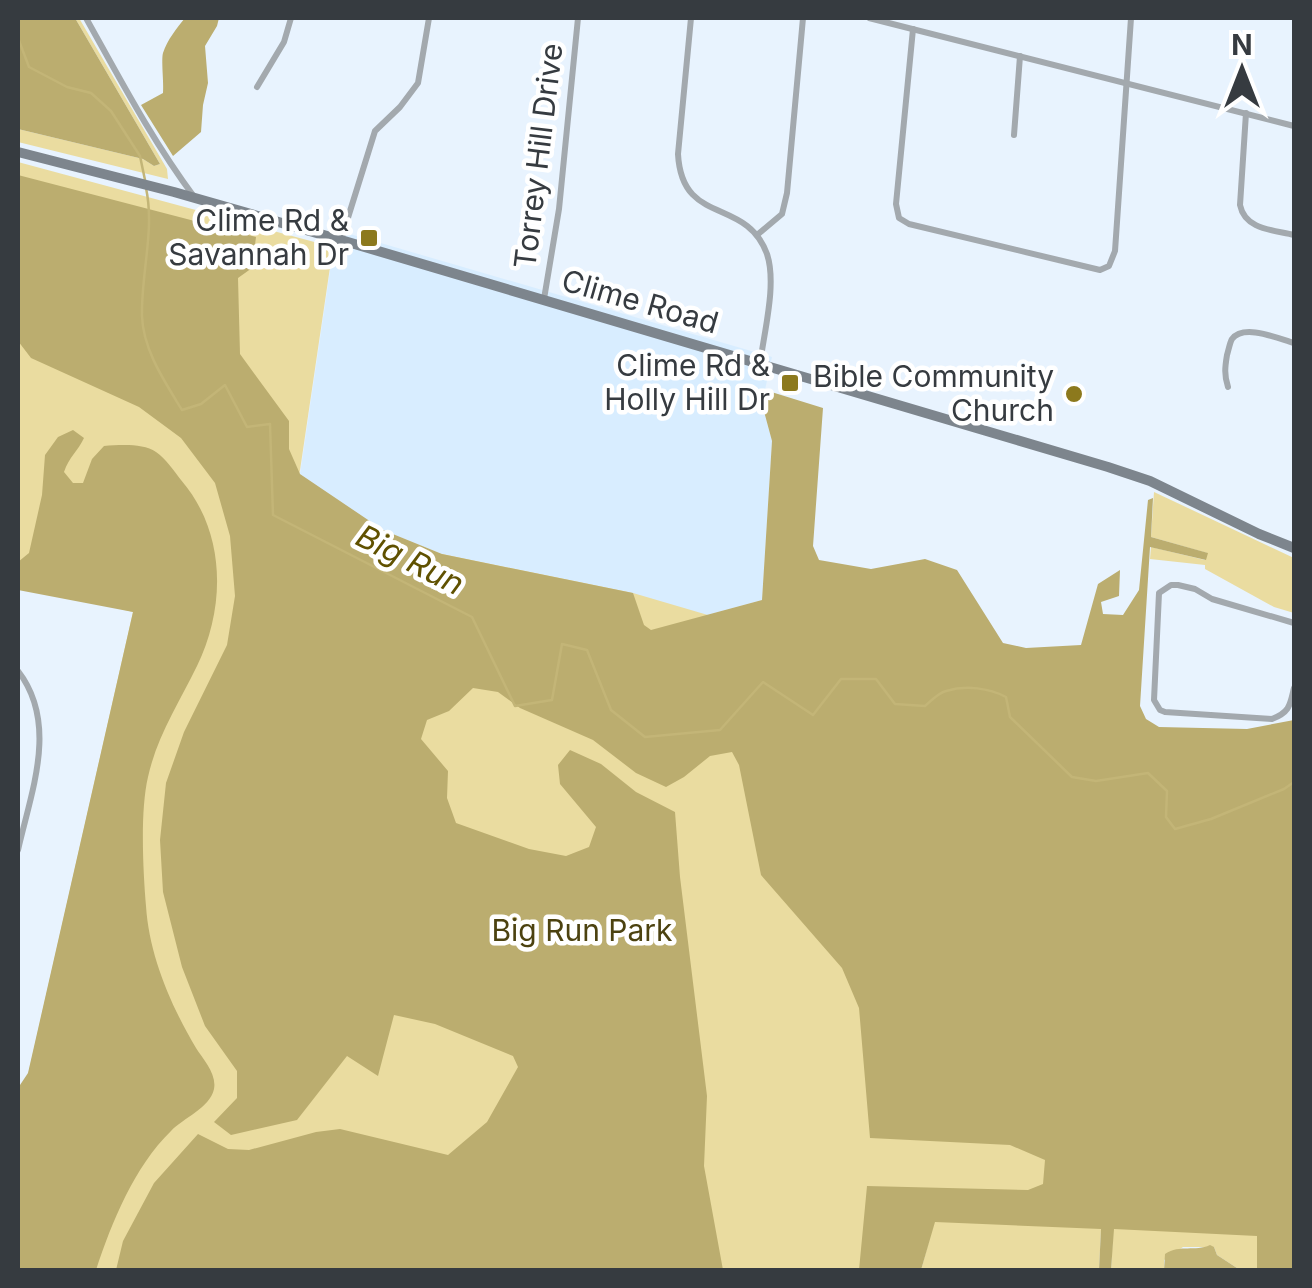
<svg xmlns="http://www.w3.org/2000/svg" width="1312" height="1288" font-family="Inter,sans-serif">
<style>
.built{fill:#d8edff}
.green{fill:#eadca0}
.forest{fill:#bbad6f}
.water{fill:#c3b577}
.lines{fill:none;stroke-linecap:round;stroke-linejoin:round}
.stream{stroke:#c3b577;stroke-width:2.5}
.minor{stroke:#a3a9ae;stroke-width:6}
.secondary{stroke:#7d858d;stroke-width:10}
.poi-dot{fill:#8c791d;stroke:#fff;stroke-width:4}
.labels{text-anchor:middle;stroke-width:9;stroke-linejoin:round;paint-order:stroke}
.street-label{font-size:30px;fill:#363b40;stroke:#fff}
.poi-label{font-size:30px;fill:#363b40;stroke:#fff;text-anchor:end}
.park-label{font-size:30px;fill:#4c4210;stroke:#fff}
.water-label{font-size:32px;font-style:italic;fill:#605100;stroke:#fff}
</style>
<rect width="100%" height="100%" fill="#e8f3fe"/>
<path class="built" d="M336 230 772 357 762 404 772 441 762 600 652 630 632 593 442 554 383 530 300 474Z"/>
<g class="green">
<path d="M75 18H79L167 169 168 179 18 142V129L143 159 154 166 160 164Z"/>
<path d="M18 162 333 247 290 538 442 554 633 593 800 642 1131 858 1258 1236 1257 1270H1240L1217 1255 1214 1247H1183L1164 1260V1270H1111L1113 1230H1101L1099 1270H921L934 1222 865 1270H18V1119L133 612 18 583Z"/>
<path d="M1154 492 1294 558V613L1274 607 1205 569V565L1150 559 1151 547 1205 560 1207 553 1151 537Z"/>
</g>
<g class="forest">
<path d="M18 18H75L160 164 154 166 143 159 18 129Z"/>
<path d="M185 18H219L217 26 205 46 208 83 203 105 201 132 173 156 141 105 163 93C164 83 161 60 163 53 167 40 177 28 185 18Z"/>
<path d="M18 175 256 237 252 268 238 278 240 354 289 421V449L300 474 383 530 442 554 633 593 644 625 651 630 762 600 772 441 762 404 765 390 823 408 813 546 819 560 871 569 925 559 957 570 1003 643 1026 648 1081 645 1098 584 1120 570 1119 596 1101 602 1103 614 1123 615 1139 590 1148 500 1153 498 1151 537 1208 553 1206 560 1150 547 1140 706 1146 719 1159 727 1247 729 1294 720V1270H1257V1236L1114 1229 1111 1270H1099L1101 1229 935 1222 921 1270H859L867 1186 1028 1190 1043 1184 1045 1160 1010 1145 870 1138 859 1008 842 968 761 875 739 765 732 752 710 756 684 777 666 787 636 773 593 740 520 708 498 692 473 688 449 711 427 720 421 739 448 771 447 798 456 823 529 849 566 856 589 847 596 827 560 784 558 765 570 750 601 764 636 792 675 812 680 877 707 1096 704 1166 723 1270H116L123 1241 154 1183 198 1134 228 1149 249 1150 316 1132 340 1129 448 1155 487 1122 518 1067 513 1056 435 1024 394 1015 378 1076 347 1056 297 1120 231 1135 214 1122 237 1098V1071L205 1026 182 967 163 892 160 840 166 783 184 732 227 645 235 596 230 536 215 483 181 438 139 407 31 358 18 341Z"/>
<path d="M73 430 84 438C78 451 69 457 64 472L73 483H83L92 459 104 446C120 445 143 443 156 452 166 459 174 471 181 480 226 532 226 607 197 666 179 703 157 736 148 777 140 811 143 870 146 906 149 955 171 1006 196 1048 203 1059 217 1074 214 1089 210 1108 183 1118 171 1131 134 1167 112 1222 96 1270H18V1088L28 1073 133 612 18 590V562L29 553 42 495 45 455 58 437Z"/>
</g>
<path class="water" d="M1210 1245 1214 1247 1217 1255 1240 1270H1164L1165 1254C1180 1244 1195 1252 1210 1245Z"/>
<g class="lines">
<g class="stream">
<path d="M18 38 29 67 67 87 91 93 111 111 140 156 145 180"/>
<path d="M146 188C155 230 141 273 142 316 143 350 165 382 182 410L201 404 225 385 247 427 270 424 273 515 472 617 515 706 552 700 562 644 587 650 611 710 645 737 720 730 763 682 813 715 841 679H876L895 704 925 706C931 701 938 693 946 691 966 685 989 688 1006 697L1010 717 1072 777 1096 781 1148 773 1167 791 1166 817 1175 829 1211 819 1284 789 1294 782"/>
</g>
<g class="minor">
<path d="M86 18C120 79 153 142 195 198"/>
<path d="M691 18 678 154C682 227 746 196 767 254 777 284 764 332 760 364"/>
<path d="M869 18 1294 126"/>
<path d="M913 29 896 204 899 218 909 224 1100 270 1109 266 1115 251 1131 18"/>
<path d="M257 87 284 42 291 18"/>
<path d="M1246 113 1240 205C1245 230 1274 230 1294 235"/>
<path d="M1014 135 1020 56"/>
<path d="M757 235 782 214 787 193 803 18"/>
<path d="M341 240 375 131 400 107 418 83 429 18"/>
<path d="M544 299 559 209 578 18"/>
<path d="M1228 387C1224 375 1225 367 1227 355 1228 352 1230 342 1232 339 1244 323 1279 339 1294 343"/>
<path d="M1294 623 1212 599 1195 589 1178 585H1171L1159 593 1154 700 1160 710 1165 712 1272 719C1290 712 1290 705 1294 688"/>
<path d="M18 671C59 724 31 792 18 850"/>
</g>
<path class="secondary" d="M18 152 174 192 341 240 1108 467 1150 481 1259 534 1294 548"/>
</g>
<g class="poi-dot">
<rect x="359" y="228" width="20" height="20" rx="5"/>
<rect x="780" y="373" width="20" height="20" rx="5"/>
<circle cx="1074" cy="394" r="10"/>
</g>
<g class="labels">
<g class="street-label">
<text transform="translate(539 156) rotate(-83)" y="10">Torrey Hill Drive</text>
<text transform="translate(640 302) rotate(16)" y="10">Clime Road</text>
</g>
<g class="poi-label">
<text x="349" y="231">Clime Rd &amp;<tspan x="349" dy="34">Savannah Dr</tspan></text>
<text x="770" y="376">Clime Rd &amp;<tspan x="770" dy="34">Holly Hill Dr</tspan></text>
<text x="1054" y="387">Bible Community<tspan x="1054" dy="34">Church</tspan></text>
</g>
<g class="park-label">
<text x="582" y="941">Big Run Park</text>
</g>
<g class="water-label">
<text transform="translate(410 560) rotate(27)" y="11">Big Run</text>
</g>
</g>
<rect width="1312" height="1288" fill="none" stroke="#363b40" stroke-width="40"/>
<g transform="translate(1242 70)" stroke="#ffffff" stroke-width="8" paint-order="stroke">
<path d="M0-8L18 38L0 25L-18 38Z" fill="#363b40"/>
<text y="-15" font-size="28" font-weight="bold" text-anchor="middle" fill="#363b40">N</text>
</g>
</svg>
